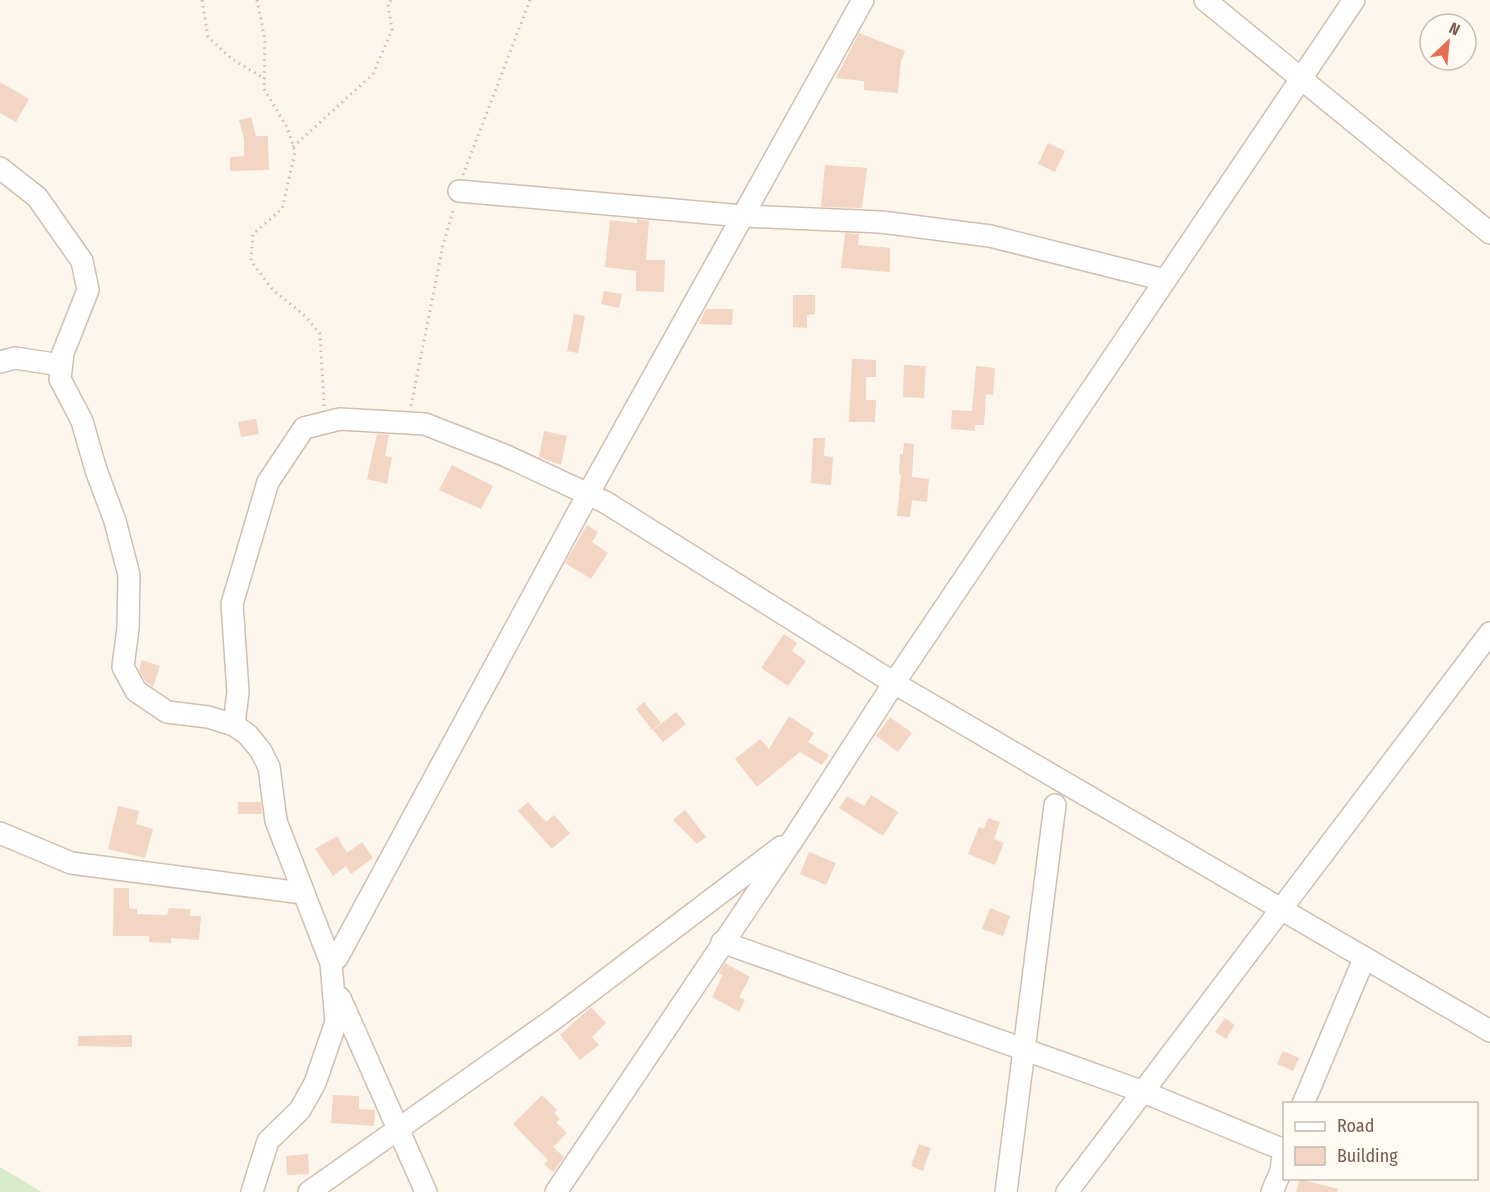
<svg xmlns="http://www.w3.org/2000/svg" width="1490" height="1192" font-family="'Fira Sans Condensed',sans-serif">
<style>
.green{fill:#d8ecc9}
.building{fill:#f3d5c3}
.lines{fill:none;stroke-linecap:round;stroke-linejoin:round}
.minor-casing{stroke:#d1beb0;stroke-width:24}
.path{stroke:#d9b8a5;stroke-width:3;stroke-dasharray:1.5 4.5;stroke-linecap:butt}
.minor{stroke:#fff;stroke-width:21}
</style>
<rect width="100%" height="100%" fill="#fdf6ec"/>
<path class="green" d="M0 1167 42 1192H0Z"/>
<g class="building">
<path d="M859 33 905 51 901 61 898 93 864 90V81L836 78Z"/>
<path d="M0 82 29 99 16 122 0 113Z"/>
<path d="M251 117 256 136H268L269 170 230 171V157L244 156V139L239 120Z"/>
<path d="M1048 143 1065 151 1055 172 1038 164Z"/>
<path d="M825 165 867 168 862 208 821 207Z"/>
<path d="M637 219 649 221 646 260H665L664 292 636 291V271L605 267 610 220 637 223Z"/>
<path d="M845 233 859 234 858 245 890 248V272L841 268Z"/>
<path d="M604 291 622 294 619 308 601 304Z"/>
<path d="M793 295H815V314L807 315V328L793 327Z"/>
<path d="M706 309H733L732 325 699 324Z"/>
<path d="M574 314 585 316 578 353 567 351Z"/>
<path d="M852 359 876 360V377H866V400H876L875 422H849Z"/>
<path d="M904 365 926 366 924 398 903 397Z"/>
<path d="M976 366 995 368 993 395 986 394 984 425H975V431L951 429 952 410 972 411Z"/>
<path d="M256 419 259 434 241 437 238 422Z"/>
<path d="M544 431 567 436 561 465 539 457Z"/>
<path d="M377 434 389 435 385 456 392 457 387 484 367 479Z"/>
<path d="M813 438H825L824 456 833 457 831 485 811 483Z"/>
<path d="M904 443 914 444 912 477 929 479 927 502 912 500 910 517 897 516 901 474H899L900 454H903Z"/>
<path d="M452 465 493 486 481 509 439 490Z"/>
<path d="M587 525 598 532 592 542 608 553 591 579 565 563Z"/>
<path d="M784 634 797 643 792 651 806 661 788 686 761 668Z"/>
<path d="M142 660 160 666 153 687 146 682 139 670Z"/>
<path d="M644 702 661 723 652 730 636 709Z"/>
<path d="M676 712 686 724 663 742 653 730Z"/>
<path d="M789 716 814 733 808 742 829 755 822 765 800 752 757 787 735 759 760 739 769 749Z"/>
<path d="M890 717 912 733 898 752 876 736Z"/>
<path d="M871 795 898 812 883 836 839 808 847 796 864 806Z"/>
<path d="M238 802H261L262 814H238Z"/>
<path d="M528 802 546 822 554 815 570 833 552 849 518 811Z"/>
<path d="M118 806 139 811 136 824 153 829 145 858 108 849Z"/>
<path d="M685 810 706 837 697 844 673 820Z"/>
<path d="M988 818 1000 822 994 839 1004 843 995 865 968 854 979 827 984 829Z"/>
<path d="M337 836 347 853 362 842 373 858 351 874 346 866 333 876 315 849Z"/>
<path d="M809 852 836 863 826 885 800 874Z"/>
<path d="M114 888H129V908L137 909V914L167 915 169 908 190 909V916H201L199 940 171 938V943L149 942V936H113Z"/>
<path d="M990 908 1010 916 1003 936 982 929Z"/>
<path d="M725 963 750 977 739 997 745 1000 739 1012 712 997 723 975 719 973Z"/>
<path d="M591 1007 606 1023 592 1037 599 1045 580 1060 560 1035Z"/>
<path d="M1225 1018 1235 1025 1226 1039 1215 1032Z"/>
<path d="M132 1035V1047L78 1046V1036Z"/>
<path d="M1283 1051 1299 1058 1293 1071 1277 1064Z"/>
<path d="M333 1095 359 1096V1109L375 1110 374 1126 331 1123Z"/>
<path d="M542 1095 557 1110 554 1113 560 1119 556 1122 567 1133 553 1147 564 1157 553 1172 544 1164 548 1160 513 1124Z"/>
<path d="M919 1144 931 1148 923 1171 911 1166Z"/>
<path d="M308 1154 309 1174 287 1175 286 1156Z"/>
<path d="M1300 1179 1338 1189 1337 1192H1296Z"/>
</g>
<g class="lines">
<defs>
<g id="minor">
<path d="M1205 0 1490 233"/>
<path d="M0 168 37 197 82 261 88 290 63 353 60 379 82 421 96 470 115 521 129 575 128 628 123 667 136 691 167 712 208 717 234 725 248 735 261 751 269 767 276 821 331 963 336 1022 315 1083 300 1110 268 1141 252 1192"/>
<path d="M459 191 743 216 881 222 990 236 1165 280"/>
<path d="M0 362 15 358 61 365"/>
<path d="M234 725 238 692 232 604 268 482 304 428 340 419 425 424 504 455 605 502 894 683 1490 1031"/>
<path d="M0 833 71 863 302 893"/>
<path d="M722 942 1141 1091 1284 1150"/>
<path d="M337 958 588 494 863 0"/>
<path d="M340 998 426 1192"/>
<path d="M1303 1104 1364 959"/>
<path d="M309 1192 554 1019 781 847"/>
<path d="M556 1192 796 835 894 683 1354 0"/>
<path d="M1006 1192 1055 805"/>
<path d="M1067 1192 1490 633"/>
<path d="M1272 1192 1281 1171 1284 1149"/>
</g>
</defs>
<use href="#minor" class="minor-casing"/>
<g class="path">
<path d="M202 0 208 37 232 59 265 79"/>
<path d="M257 0 265 40 264 89 287 127 295 152 282 209 253 234 251 261 273 290 305 316 320 334 324 406"/>
<path d="M293 147 373 74 392 30 388 4 391 0"/>
<path d="M463 175 530 0"/>
<path d="M411 406 443 245 454 207"/>
</g>
<use href="#minor" class="minor"/>
</g>
<rect x="1283" y="1102" width="195" height="78" fill="#fffaf3" stroke="#cabbb1" stroke-width="1.5"/>
<rect x="1295" y="1122" width="30" height="9" fill="#ffffff" stroke="#cabbb1" stroke-width="1.5"/>
<text x="1337" y="1132" font-size="18" fill="#7a5c4d">Road</text>
<rect x="1295" y="1147" width="30" height="18" fill="#f3d5c3" stroke="#cabbb1" stroke-width="1.5"/>
<text x="1337" y="1162" font-size="18" fill="#7a5c4d">Building</text>
<g transform="translate(1448 42) rotate(26)"><circle r="28" fill="#fffaf3" stroke="#cabbb1" stroke-width="1.5"/>
<path d="M0-4.5L10 22L0 15L-10 22Z" fill="#e76f51"/>
<text y="-9" font-size="16" font-weight="bold" text-anchor="middle" fill="#7a5c4d">N</text>
</g>
</svg>
